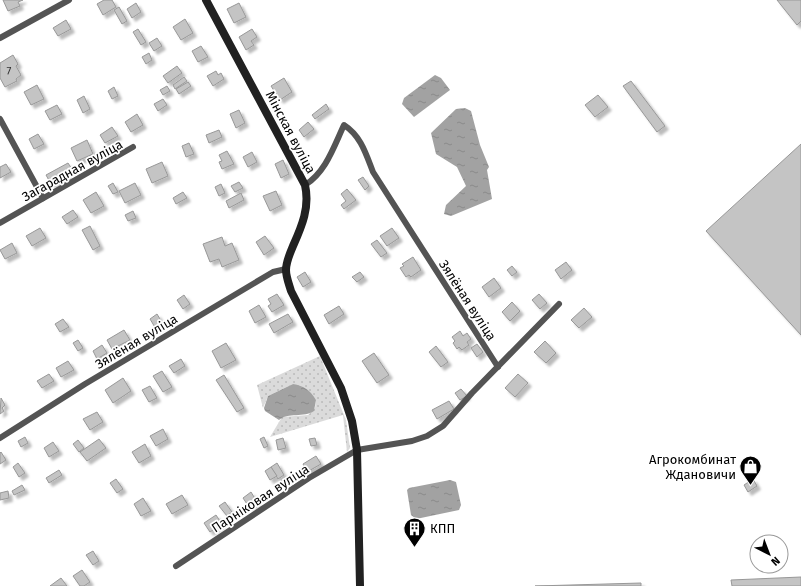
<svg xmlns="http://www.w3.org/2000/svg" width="801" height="586" font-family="'Fira Sans',sans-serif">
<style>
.green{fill:url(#green-dots)}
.water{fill:url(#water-ripples)}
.building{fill:#c4c4c4;stroke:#989898;filter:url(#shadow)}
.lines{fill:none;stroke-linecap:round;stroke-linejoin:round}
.street{stroke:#545454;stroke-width:6}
.secondary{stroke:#212121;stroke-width:8}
.labels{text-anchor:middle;stroke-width:3.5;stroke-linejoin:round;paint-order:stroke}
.number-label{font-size:11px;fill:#313131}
.street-label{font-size:13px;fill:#000;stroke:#fff}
.poi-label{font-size:13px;fill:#000;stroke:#fff;text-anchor:end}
</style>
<defs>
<pattern id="green-dots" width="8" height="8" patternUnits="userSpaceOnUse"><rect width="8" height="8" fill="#dbdbdb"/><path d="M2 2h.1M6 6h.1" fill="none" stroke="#bababa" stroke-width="1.8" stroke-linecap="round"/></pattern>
<pattern id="water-ripples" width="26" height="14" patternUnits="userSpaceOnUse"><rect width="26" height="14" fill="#a2a2a2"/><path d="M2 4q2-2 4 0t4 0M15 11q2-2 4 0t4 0" fill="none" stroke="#8a8a8a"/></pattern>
<filter id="shadow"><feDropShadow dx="3.5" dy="3.5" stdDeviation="1" flood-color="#0004"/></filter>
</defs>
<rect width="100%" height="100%" fill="#fff"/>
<path class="green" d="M320 356 346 420 350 448 347 452 343 415 270 437 282 417 308 415 315 408 316 400 293 384 268 396 263 408 257 385Z"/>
<g class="water">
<path d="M435 75 441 78 450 90 414 117 402 104 404 98Z"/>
<path d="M465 108 471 111 480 145 489 167 487 170 492 199 451 216 444 214 446 205 466 186 457 167 436 154 431 133 456 109Z"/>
<path d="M293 384C304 386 310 390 316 400L314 411C304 418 288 412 279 420L265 411 264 408 268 396Z"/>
<path d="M450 480 456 482 461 505 459 510 416 519 411 515 407 490 409 488Z"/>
</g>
<g class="building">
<path d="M3 0H23L18 2 20 6 8 11Z"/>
<path d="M104 0H112L116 7 103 15 97 4Z"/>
<path d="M777 0H801V21L797 25Z"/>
<path d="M136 3 141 12 132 18 127 9Z"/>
<path d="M239 3 246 17 234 23 227 9Z"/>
<path d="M119 7 127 21 122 24 114 10Z"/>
<path d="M185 19 193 33 181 40 173 27Z"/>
<path d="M66 20 71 29 58 36 53 28Z"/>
<path d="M138 29 146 42 141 45 133 32Z"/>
<path d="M252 29 257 37 251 41 254 45 246 50 239 37Z"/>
<path d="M157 38 162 46 154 51 149 43Z"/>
<path d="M201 46 208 57 198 62 192 51Z"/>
<path d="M149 53 152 60 146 64 142 57Z"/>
<path d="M13 55 18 64 16 66 21 75 16 79 17 81 5 87 0 78V63Z"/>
<path d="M177 66 182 73 168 83 163 76Z"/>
<path d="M216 71 218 75 221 73 224 79 213 86 207 76Z"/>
<path d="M184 77 187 81 175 89 173 85Z"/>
<path d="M284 78 292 92 280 100 271 86Z"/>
<path d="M631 81 665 126 657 132 623 86Z"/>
<path d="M188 82 191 86 179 94 176 89Z"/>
<path d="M37 85 44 99 31 105 24 92Z"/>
<path d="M167 86 170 91 163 95 160 90Z"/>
<path d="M114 87 118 96 112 99 108 91Z"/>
<path d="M598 95 608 107 595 117 585 105Z"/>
<path d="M84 96 90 109 83 113 77 100Z"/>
<path d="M163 99 167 105 158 111 154 104Z"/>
<path d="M326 104 329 109 315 119 312 115Z"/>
<path d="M57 105 62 114 50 120 45 111Z"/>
<path d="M239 110 245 123 236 128 230 114Z"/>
<path d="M137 114 143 125 131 132 125 122Z"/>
<path d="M308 122 314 129 304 137 299 130Z"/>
<path d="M112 127 118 136 105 143 100 135Z"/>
<path d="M219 130 222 137 209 143 206 135Z"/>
<path d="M38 134 44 144 34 149 29 139Z"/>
<path d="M87 140 93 154 77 161 71 148Z"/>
<path d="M189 143 194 154 186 157 182 146Z"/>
<path d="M801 144V335L706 231Z"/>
<path d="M227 151 234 164 222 169 219 162 222 161 219 155Z"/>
<path d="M252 152 257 162 248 167 243 157Z"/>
<path d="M283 160 289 174 281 178 275 164Z"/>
<path d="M162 162 168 176 152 183 146 169Z"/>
<path d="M68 163 72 169 66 172 68 175 51 184 46 175Z"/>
<path d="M6 164 11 172 0 178V167Z"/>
<path d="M363 177 369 186 365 190 358 180Z"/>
<path d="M239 182 243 188 235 192 231 186Z"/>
<path d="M113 183 118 192 113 194 108 186Z"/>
<path d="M135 183 141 195 125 203 119 191Z"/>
<path d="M221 184 225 193 219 196 215 187Z"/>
<path d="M347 189 356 200 344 209 341 205 346 201 341 194Z"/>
<path d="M276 191 282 205 270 211 263 196Z"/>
<path d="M96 192 104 206 91 213 83 200Z"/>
<path d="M183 192 187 198 176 204 173 198Z"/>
<path d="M241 193 244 200 229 208 226 201Z"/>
<path d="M73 210 78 217 67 224 62 217Z"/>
<path d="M133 211 136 218 128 221 125 215Z"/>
<path d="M90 226 100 246 93 250 82 230Z"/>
<path d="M40 228 46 238 32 246 26 236Z"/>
<path d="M392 228 399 238 387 246 380 236Z"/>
<path d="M265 236 274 248 264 255 256 242Z"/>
<path d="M222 237 225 246 232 243 239 260 222 267 219 259 210 262 203 244Z"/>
<path d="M377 240 387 253 381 257 371 244Z"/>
<path d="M12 243 17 253 5 259 0 250Z"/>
<path d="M413 257 421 270 411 277 409 275 406 277 400 268 404 266 402 264Z"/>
<path d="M566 262 572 270 561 279 555 270Z"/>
<path d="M512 266 517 272 512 276 507 270Z"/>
<path d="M305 272 311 282 303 287 297 277Z"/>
<path d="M360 272 364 277 357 282 352 277Z"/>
<path d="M494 278 501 288 489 297 482 287Z"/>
<path d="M277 294 284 305 272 312 268 306 271 304 268 299Z"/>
<path d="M539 294 547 303 540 309 532 300Z"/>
<path d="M184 295 190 304 183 309 177 300Z"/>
<path d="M512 302 520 311 510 321 502 312Z"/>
<path d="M259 305 266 317 255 323 249 311Z"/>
<path d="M339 306 344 314 329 324 324 315Z"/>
<path d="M584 308 592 317 579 328 571 320Z"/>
<path d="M157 314 163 324 156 329 150 319Z"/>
<path d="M288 314 293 322 274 333 269 324Z"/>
<path d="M63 319 69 327 60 332 55 324Z"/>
<path d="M124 330 130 340 112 349 107 340Z"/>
<path d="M460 331 463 336 467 333 471 339 467 342 469 345 462 350 459 347 457 349 453 343 455 341 452 337Z"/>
<path d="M78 340 83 348 78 351 73 343Z"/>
<path d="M545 341 556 353 546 363 534 352Z"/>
<path d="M226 343 236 360 221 368 212 351Z"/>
<path d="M477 344 483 352 477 357 471 348Z"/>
<path d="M102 345 107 353 97 359 93 351Z"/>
<path d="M436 346 448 362 441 367 429 352Z"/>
<path d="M374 353 389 375 377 383 362 361Z"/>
<path d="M181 359 185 366 174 373 169 366Z"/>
<path d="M68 361 74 370 61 377 56 368Z"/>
<path d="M162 371 172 387 163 392 153 376Z"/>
<path d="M49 374 54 381 42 388 37 381Z"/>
<path d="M518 374 528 383 515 397 505 388Z"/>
<path d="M224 375 244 408 237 412 216 380Z"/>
<path d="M123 378 131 391 113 403 105 390Z"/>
<path d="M150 386 157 398 149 402 142 390Z"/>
<path d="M461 389 467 396 460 400 455 393Z"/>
<path d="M1 398 5 405 2 408 4 411 0 414Z"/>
<path d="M449 401 454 409 437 419 432 410Z"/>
<path d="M97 412 103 422 90 430 83 419Z"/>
<path d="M163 429 168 439 156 446 150 436Z"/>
<path d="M25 437 28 443 21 447 18 441Z"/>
<path d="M264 437 268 446 264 448 260 439Z"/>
<path d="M283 438 286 448 278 450 276 440Z"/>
<path d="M315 438 317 445 311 446 309 439Z"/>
<path d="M99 439 106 448 87 461 80 452Z"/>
<path d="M78 440 84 448 79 452 73 444Z"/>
<path d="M53 442 59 451 49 457 44 448Z"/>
<path d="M145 444 151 456 139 463 132 452Z"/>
<path d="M1 452 6 460 0 464V453Z"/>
<path d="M316 456 321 464 307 472 303 464Z"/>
<path d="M18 463 25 473 19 477 13 467Z"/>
<path d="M277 463 284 475 278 479 271 467Z"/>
<path d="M271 467 277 476 270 480 265 471Z"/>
<path d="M59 470 62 475 49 483 46 478Z"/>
<path d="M116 479 123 489 117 493 110 483Z"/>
<path d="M753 479 757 486 748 492 744 485Z"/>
<path d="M22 485 25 490 14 495 12 491Z"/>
<path d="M8 491 9 498 0 500V493Z"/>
<path d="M251 492 257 502 249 507 243 498Z"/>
<path d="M182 495 188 505 172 514 166 504Z"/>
<path d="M143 498 151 511 141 516 134 504Z"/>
<path d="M225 502 232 512 227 516 219 506Z"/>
<path d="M216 515 222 524 210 532 204 523Z"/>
<path d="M93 551 99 561 93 565 86 555Z"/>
<path d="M82 570 90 582 84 586H80L73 576Z"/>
<path d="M801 577V586H732L731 580Z"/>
<path d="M61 578 67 586H50Z"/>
<path d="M641 583V586H535Z"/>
</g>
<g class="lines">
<g class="street">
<path d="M0 38 69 0"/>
<path d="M0 119 43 198"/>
<path d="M305 185C326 172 334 146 344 125 361 136 366 154 373 172L498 367"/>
<path d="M0 223 133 147"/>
<path d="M0 438 85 384 273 272 286 269"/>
<path d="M176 566 309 478 357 450 412 441 427 436 443 426 472 393 559 304"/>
</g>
<path class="secondary" d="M206 0 305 185C310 207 302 226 293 246 290 253 286 262 286 270 286 277 289 284 291 291L341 388 352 421 357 450 360 586"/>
</g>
<defs>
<symbol id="shop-pin" viewBox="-11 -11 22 30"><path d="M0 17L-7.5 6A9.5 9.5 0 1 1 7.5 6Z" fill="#000" stroke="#fff"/><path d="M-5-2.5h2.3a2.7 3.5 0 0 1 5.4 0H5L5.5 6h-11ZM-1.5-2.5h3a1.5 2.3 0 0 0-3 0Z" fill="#fff"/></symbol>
<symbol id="building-pin" viewBox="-11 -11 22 30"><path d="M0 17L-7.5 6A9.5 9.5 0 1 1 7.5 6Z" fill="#000" stroke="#fff"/><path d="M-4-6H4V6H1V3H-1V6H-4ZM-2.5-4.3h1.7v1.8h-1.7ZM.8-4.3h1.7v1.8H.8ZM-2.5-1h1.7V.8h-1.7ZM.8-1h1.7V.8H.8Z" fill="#fff"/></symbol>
</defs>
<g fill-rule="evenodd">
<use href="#shop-pin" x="738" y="454" width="25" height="34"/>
<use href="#building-pin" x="402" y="516" width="25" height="34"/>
</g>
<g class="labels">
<g class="number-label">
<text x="9" y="75">7</text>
</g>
<g class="street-label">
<text transform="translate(291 132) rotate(62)" y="5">Мінская вуліца</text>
<text transform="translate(72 170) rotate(-29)" y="5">Загарадная вуліца</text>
<text transform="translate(468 300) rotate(57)" y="5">Зялёная вуліца</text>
<text transform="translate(136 341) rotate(-31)" y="5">Зялёная вуліца</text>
<text transform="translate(260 498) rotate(-33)" y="5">Парніковая вуліца</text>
</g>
<g class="poi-label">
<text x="736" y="464">Агрокомбинат<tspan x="736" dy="15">Ждановичи</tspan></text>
<text x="430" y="533" text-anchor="start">КПП</text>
</g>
</g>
<g transform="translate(769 554) rotate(138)"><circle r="19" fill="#ffffff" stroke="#999999"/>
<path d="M0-3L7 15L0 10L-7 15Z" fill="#000000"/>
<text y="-6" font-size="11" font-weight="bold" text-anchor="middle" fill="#000000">N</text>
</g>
</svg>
